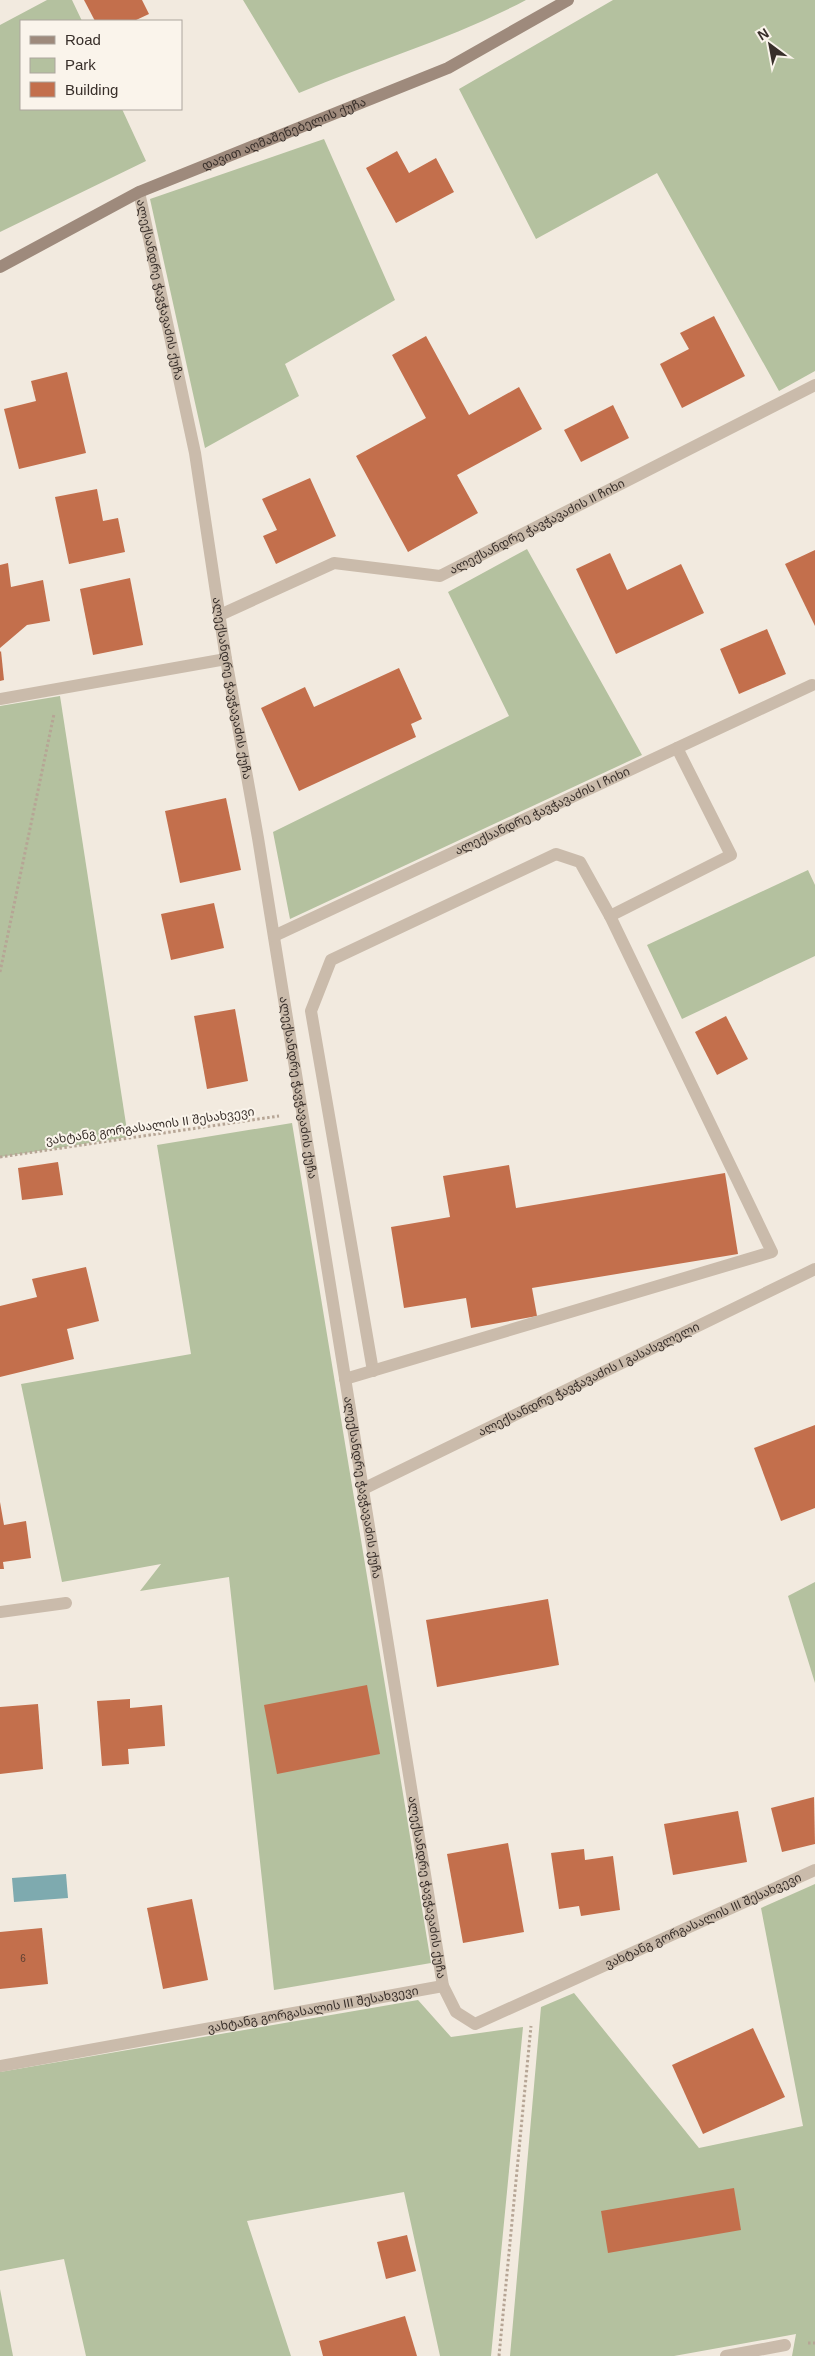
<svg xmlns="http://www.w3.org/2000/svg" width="815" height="2356" font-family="Arial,'Noto Sans Georgian',sans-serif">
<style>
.green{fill:#b4c19f}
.water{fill:#7eaaaf}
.building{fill:#c36f4c}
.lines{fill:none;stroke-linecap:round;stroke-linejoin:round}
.path{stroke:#b6a595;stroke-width:3;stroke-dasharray:2.5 2.5;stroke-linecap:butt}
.lane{stroke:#cabbab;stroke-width:12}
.street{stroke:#cabbab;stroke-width:12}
.secondary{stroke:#9e8a7c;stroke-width:12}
.labels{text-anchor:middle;stroke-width:4;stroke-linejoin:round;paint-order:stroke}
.number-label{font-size:10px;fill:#5b3f32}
.street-label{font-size:12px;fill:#382f2a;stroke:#faf4eb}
</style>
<rect width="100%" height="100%" fill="#f2eadf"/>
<g class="green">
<path d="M47 0H72L82 21H21V109H122L146 161 0 232V25Z"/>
<path d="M243 0H526C454 38 374 61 299 93Z"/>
<path d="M613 0H815V371L779 391 657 173 536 239 459 89Z"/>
<path d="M324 139 395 300 285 364 299 396 205 448 150 199Z"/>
<path d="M527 549 642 755 290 919 273 832 509 716 448 592Z"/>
<path d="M60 696 128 1137 0 1157V706Z"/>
<path d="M808 870 815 885V956L682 1019 647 945Z"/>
<path d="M292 1123 431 1963 274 1990 229 1577 140 1591 161 1564 62 1582 21 1384 191 1354 157 1145Z"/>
<path d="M815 1582V1683L788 1596Z"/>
<path d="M815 1884V2356H792L796 2334 674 2356H510L541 2007 574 1993 699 2148 803 2126 761 1908Z"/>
<path d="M418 2000 451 2037 523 2027 491 2356H440L404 2192 247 2221 291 2356H86L64 2259 0 2271V2072Z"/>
<path d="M0 2289 13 2356H0Z"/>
</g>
<path class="water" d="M66 1874 68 1898 14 1902 12 1878Z"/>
<g class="building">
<path d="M84 0H142L149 14 134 21H95Z"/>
<path d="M397 151 409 173 436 158 454 192 396 223 366 168Z"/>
<path d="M714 316 745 376 682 408 660 364 689 349 680 333Z"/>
<path d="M426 336 469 415 519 387 542 429 457 475 478 513 408 552 356 456 426 418 392 355Z"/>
<path d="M67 372 86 453 19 469 4 409 36 401 31 381Z"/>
<path d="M613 405 629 438 581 462 564 430Z"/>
<path d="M310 478 336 536 276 564 263 536 277 530 262 499Z"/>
<path d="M97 489 103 521 118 518 125 552 69 564 55 497Z"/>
<path d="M815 550V626L785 564Z"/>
<path d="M610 553 627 590 681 564 704 613 616 654 576 569Z"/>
<path d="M8 563 11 587 43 580 50 621 27 625 0 648V565Z"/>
<path d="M130 578 143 645 93 655 80 589Z"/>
<path d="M767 629 786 674 739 694 720 649Z"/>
<path d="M1 651 4 680 0 681V652Z"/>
<path d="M399 668 422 719 411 724 416 737 299 791 261 708 305 687 314 707Z"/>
<path d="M226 798 241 870 180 883 165 811Z"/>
<path d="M214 903 224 948 171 960 161 914Z"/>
<path d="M235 1009 248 1081 207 1089 194 1016Z"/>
<path d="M726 1016 748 1059 717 1075 695 1032Z"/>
<path d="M58 1162 63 1195 22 1200 18 1168Z"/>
<path d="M509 1165 516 1208 725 1173 738 1254 532 1288 537 1316 471 1328 466 1298 404 1308 391 1227 450 1217 443 1176Z"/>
<path d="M86 1267 99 1321 67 1329 74 1359 0 1377V1306L37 1297 32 1279Z"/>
<path d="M815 1425V1508L781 1521 754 1448Z"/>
<path d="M0 1502 4 1525 26 1521 31 1558 3 1562 4 1569H0Z"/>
<path d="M548 1599 559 1665 437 1687 426 1620Z"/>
<path d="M367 1685 380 1754 277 1774 264 1705Z"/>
<path d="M130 1699V1708L162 1705 165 1746 128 1749 129 1764 102 1766 97 1701Z"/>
<path d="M38 1704 43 1769 0 1774V1707Z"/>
<path d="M814 1797 815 1844 782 1852 771 1808Z"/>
<path d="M738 1811 747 1862 673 1875 664 1824Z"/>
<path d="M508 1843 524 1932 463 1943 447 1854Z"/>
<path d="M584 1849 585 1860 613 1856 620 1910 581 1916 579 1906 559 1909 551 1853Z"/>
<path d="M192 1899 208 1980 163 1989 147 1908Z"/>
<path d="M42 1928 48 1984 0 1989V1932Z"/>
<path d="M753 2028 785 2097 703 2134 672 2065Z"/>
<path d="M734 2188 741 2230 608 2253 601 2211Z"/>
<path d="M407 2235 416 2271 386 2279 377 2242Z"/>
<path d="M405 2316 417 2356H323L319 2341Z"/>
</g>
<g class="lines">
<g class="path">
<path d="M0 972 54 714"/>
<path d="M0 1157 279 1116"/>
<path d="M808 2343H815"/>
<path d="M499 2356 531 2026"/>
</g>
<g class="lane">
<path d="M373 1371 311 1011 331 960 556 854 580 862 610 916"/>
<path d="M345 1379 772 1252 610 916 731 855 677 748"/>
</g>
<g class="street">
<path id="s1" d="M139 192 195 453 226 659 258 838 443 1986 456 2012 475 2024 815 1870"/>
<path id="s2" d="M220 615 334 563 440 576 815 385"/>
<path d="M0 699 226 659"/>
<path id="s3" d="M274 936 812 685"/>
<path id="s4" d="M363 1489 815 1269"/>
<path d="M0 1612 66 1603"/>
<path id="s5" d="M0 2066 443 1986"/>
<path d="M726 2356 785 2345"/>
</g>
<path class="secondary" id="s6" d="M0 267 139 192 448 68 568 0"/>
</g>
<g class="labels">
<g class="number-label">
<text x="23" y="1962">6</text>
</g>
<g class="street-label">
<text dy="4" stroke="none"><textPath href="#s6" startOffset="314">დავით აღმაშენებელის ქუჩა</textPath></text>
<text dy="4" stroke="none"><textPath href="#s1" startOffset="100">ალექსანდრე ჭავჭავაძის ქუჩა</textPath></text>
<text dy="4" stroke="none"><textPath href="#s2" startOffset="341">ალექსანდრე ჭავჭავაძის II ჩიხი</textPath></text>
<text dy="4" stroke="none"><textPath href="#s1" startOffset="505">ალექსანდრე ჭავჭავაძის ქუჩა</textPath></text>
<text dy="4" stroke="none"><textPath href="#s3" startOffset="296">ალექსანდრე ჭავჭავაძის I ჩიხი</textPath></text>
<text dy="4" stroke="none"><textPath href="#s1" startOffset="910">ალექსანდრე ჭავჭავაძის ქუჩა</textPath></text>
<text transform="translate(150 1126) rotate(-8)" y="4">ვახტანგ გორგასალის II შესახვევი</text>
<text dy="4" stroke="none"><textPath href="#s4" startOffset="251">ალექსანდრე ჭავჭავაძის I გასასვლელი</textPath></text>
<text dy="4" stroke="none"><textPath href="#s1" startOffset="1315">ალექსანდრე ჭავჭავაძის ქუჩა</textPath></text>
<text dy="4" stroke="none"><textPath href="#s1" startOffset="1720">ალექსანდრე ჭავჭავაძის ქუჩა</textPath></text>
<text dy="4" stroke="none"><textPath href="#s1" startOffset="2122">ვახტანგ გორგასალის III შესახვევი</textPath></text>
<text dy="4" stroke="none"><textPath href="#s5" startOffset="318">ვახტანგ გორგასალის III შესახვევი</textPath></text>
</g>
</g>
<rect x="20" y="20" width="162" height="90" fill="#faf4eb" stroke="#aca59e"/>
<rect x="30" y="36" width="25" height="8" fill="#9e8a7c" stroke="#aca59e"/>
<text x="65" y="45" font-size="15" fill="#382f2a">Road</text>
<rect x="30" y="58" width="25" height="15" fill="#b4c19f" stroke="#aca59e"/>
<text x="65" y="70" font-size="15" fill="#382f2a">Park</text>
<rect x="30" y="82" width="25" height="15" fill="#c36f4c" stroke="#aca59e"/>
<text x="65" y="95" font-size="15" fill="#382f2a">Building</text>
<g transform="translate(770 45) rotate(328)" stroke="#faf4eb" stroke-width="4" paint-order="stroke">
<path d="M0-4L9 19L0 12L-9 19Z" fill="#382f2a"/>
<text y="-8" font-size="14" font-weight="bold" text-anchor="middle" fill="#382f2a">N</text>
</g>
</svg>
